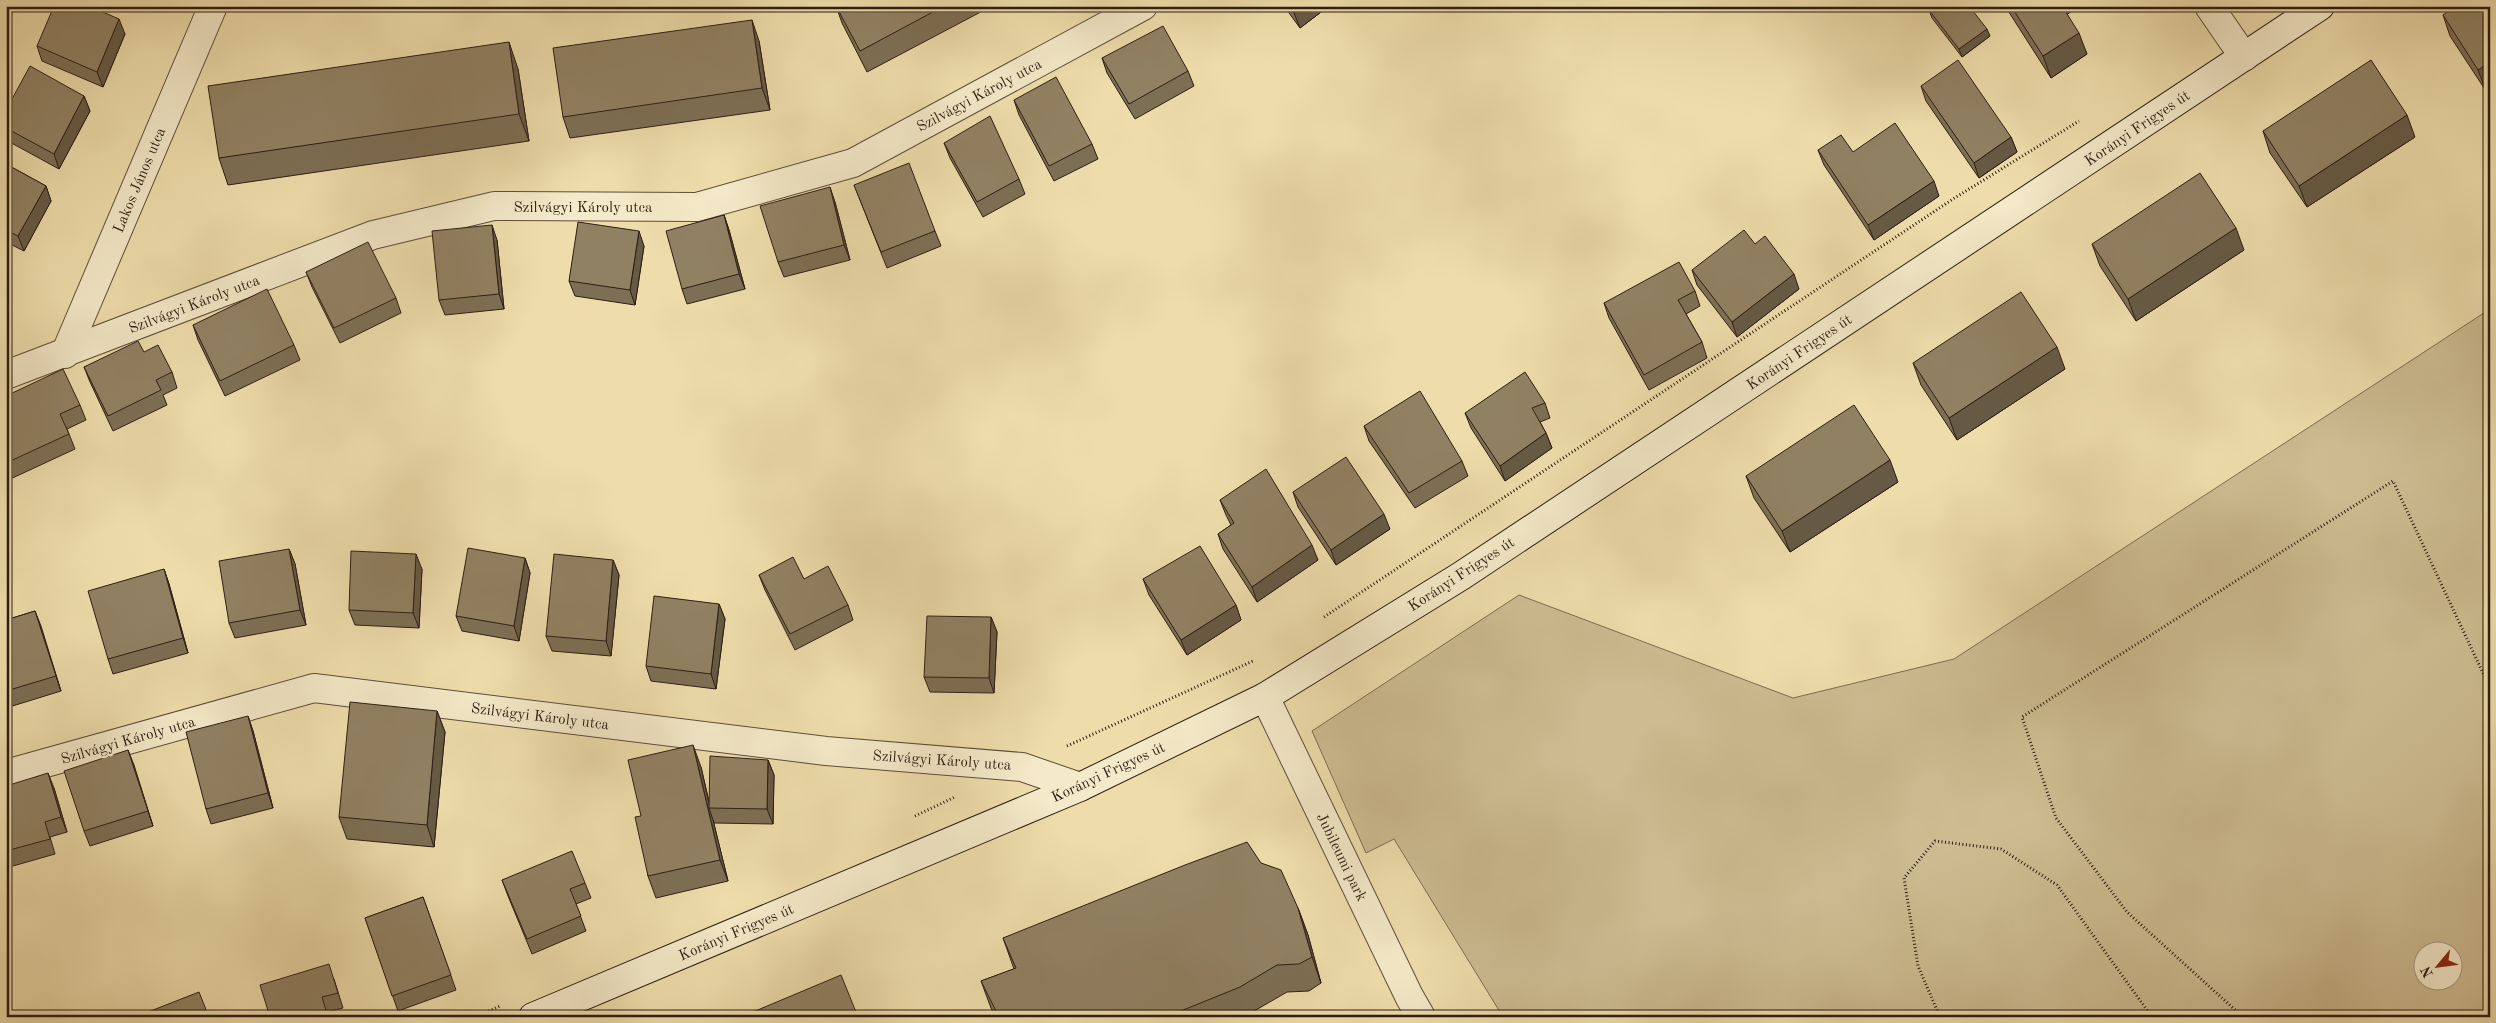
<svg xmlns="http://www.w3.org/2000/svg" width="2496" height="1023" font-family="'Old Standard TT',serif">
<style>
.green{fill:#cdbc91;stroke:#7d6c52;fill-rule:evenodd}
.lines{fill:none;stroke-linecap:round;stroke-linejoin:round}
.minor-casing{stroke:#5d4d3a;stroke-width:30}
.secondary-casing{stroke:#2d1d14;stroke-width:30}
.path{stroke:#2d1d14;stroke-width:3;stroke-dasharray:1 2.5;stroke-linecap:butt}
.minor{stroke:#f4e9c8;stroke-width:28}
.secondary{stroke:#f4e9c8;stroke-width:28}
.wall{fill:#7d6f55;stroke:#2d1d14}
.shaded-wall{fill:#665a45;stroke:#2d1d14}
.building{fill:#918163;stroke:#2d1d14}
.labels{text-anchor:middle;stroke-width:5;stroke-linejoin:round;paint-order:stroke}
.street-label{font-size:15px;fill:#2d1d14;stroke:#f4e9c8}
</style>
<rect width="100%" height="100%" fill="#eeddab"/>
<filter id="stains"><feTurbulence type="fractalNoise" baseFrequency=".004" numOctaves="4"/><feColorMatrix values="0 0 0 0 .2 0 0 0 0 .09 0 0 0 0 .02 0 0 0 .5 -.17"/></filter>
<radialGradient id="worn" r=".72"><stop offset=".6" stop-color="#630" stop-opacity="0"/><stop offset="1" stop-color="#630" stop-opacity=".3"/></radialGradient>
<path class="green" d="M2490 309V1017H1503L1394 839 1366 853 1312 731 1519 595 1793 698 1954 659ZM2424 950H2454V980H2424Z"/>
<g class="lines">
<defs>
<g id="minor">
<path d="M2209 6 2244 57"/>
<path d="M65 354 213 6"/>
<path d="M6 375 373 235 494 206 697 207 853 163 1143 6"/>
<path d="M1265 697 1409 996 1421 1017"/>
<path d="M6 774 314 688 826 751 1022 767 1080 787"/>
</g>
<path id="secondary" d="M533 1017 1080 787 1265 697 1461 576 2320 6"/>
</defs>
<use href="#minor" class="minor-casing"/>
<use href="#secondary" class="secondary-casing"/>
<g class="path">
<path d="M1324 617 1953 199 2079 121"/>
<path d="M1067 746 1253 661"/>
<path d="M915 816 955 797"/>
<path d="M476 1017 500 1006"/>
<path d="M1940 1017 1918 966 1904 878 1935 841 2001 849 2057 885 2152 1017"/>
<path d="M2243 1017 2127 912 2056 818 2022 717 2393 481 2490 688"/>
</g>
<use href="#minor" class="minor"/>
<use href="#secondary" class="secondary"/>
</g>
<g class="wall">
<path d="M836 6H992L867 72 842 23Z"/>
<path d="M1284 6H1329L1300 28Z"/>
<path d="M2005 6H2080L2067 14 2087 54 2051 78Z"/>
<path d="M2490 6V89L2486 91 2450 36 2443 15Z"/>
<path d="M1929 10 1990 36 1962 57 1932 18Z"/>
<path d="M125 34 103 87 42 61 37 46Z"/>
<path d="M759 41 770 110 570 138 563 117Z"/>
<path d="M1102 58 1188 71 1194 86 1135 119 1107 73Z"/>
<path d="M518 69 529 141 228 185 219 158Z"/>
<path d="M1921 86 2011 137 2017 152 1979 178 1926 101Z"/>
<path d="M84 96 90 111 59 169 6 140V110Z"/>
<path d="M1014 100 1092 144 1098 159 1054 181 1019 115Z"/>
<path d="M2263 131 2415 137 2307 207 2270 153Z"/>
<path d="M944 143 1019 179 1025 194 983 217 950 158Z"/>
<path d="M1818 150 1853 152 1939 196 1874 240 1824 165Z"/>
<path d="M6 164 46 186 51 201 24 251 6 242Z"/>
<path d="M854 185 935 231 941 246 887 268Z"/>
<path d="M835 202 850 260 784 277 778 262Z"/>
<path d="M724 215 729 230 745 289 687 304 682 289Z"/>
<path d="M497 240 504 309 445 315 439 300Z"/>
<path d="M1755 244 1799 289 1737 337 1697 285 1692 270Z"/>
<path d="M2092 244 2244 250 2136 321 2100 266Z"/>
<path d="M644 246 635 305 575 296 569 281Z"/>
<path d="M306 272 396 298 401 313 340 343 312 287Z"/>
<path d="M1695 291 1700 306 1686 314 1702 342 1707 358 1649 390 1609 318 1604 303Z"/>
<path d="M193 325 294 345 300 360 225 396 198 340Z"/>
<path d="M144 352 172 372 177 388 163 395 167 405 113 431 90 382 84 367Z"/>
<path d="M1913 363 2065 369 1957 440 1921 385Z"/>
<path d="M6 396 80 405 86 420 67 429 75 449 6 481Z"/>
<path d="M1545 403 1550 418 1540 422 1546 433 1552 448 1505 481 1471 428 1465 413Z"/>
<path d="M1364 426 1462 461 1468 476 1415 508 1369 441Z"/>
<path d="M1746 476 1898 482 1790 552 1754 498Z"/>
<path d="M1293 492 1390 529 1336 565 1298 507Z"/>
<path d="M1220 500 1318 560 1257 602 1223 549 1218 534 1231 525 1226 515Z"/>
<path d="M289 549 295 564 306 625 235 638 229 623Z"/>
<path d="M525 558 530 573 519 641 462 631 456 616Z"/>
<path d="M613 560 619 575 611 656 552 651 546 636Z"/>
<path d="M164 569 169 584 188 653 113 674 108 659Z"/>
<path d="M422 569 419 628 355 625 349 610Z"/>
<path d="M759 575 804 579 848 605 853 620 795 650 765 590Z"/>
<path d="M1143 579 1236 605 1241 620 1187 655 1149 595Z"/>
<path d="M719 604 725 619 716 689 651 681 646 666Z"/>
<path d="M35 611 61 691 6 708V620Z"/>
<path d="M991 617 997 632 994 693 930 692 924 677Z"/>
<path d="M437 711 445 732 434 847 347 839 339 817Z"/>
<path d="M248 716 253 731 273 808 211 824 206 809Z"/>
<path d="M128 750 153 826 90 846 84 831Z"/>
<path d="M768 760 774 775 773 824 714 823 713 820 728 881 656 898 648 876 641 816 701 767 709 801Z"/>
<path d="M6 786 54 788 67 832 50 837 55 854 6 868Z"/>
<path d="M1261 863 1298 908 1308 935 1321 983 1309 991 1287 992 1249 1014 1243 1017H995L991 1008 981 981 1014 969 1003 938Z"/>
<path d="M502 880 585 883 591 898 576 904 586 931 532 954 508 896Z"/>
<path d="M423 897 456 990 398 1011 365 918Z"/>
<path d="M334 979 343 1008 327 1012 329 1017H270Z"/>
</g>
<g class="shaded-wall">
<path d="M1303 6H1329L1300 28 1294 13Z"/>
<path d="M2059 6H2080L2063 17Z"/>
<path d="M2221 6H2230L2222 11Z"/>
<path d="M119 19 125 34 103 87 97 72Z"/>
<path d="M752 20 759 41 770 110 762 88Z"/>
<path d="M1987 29 1990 36 1962 57 1959 49Z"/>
<path d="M2079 33 2087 54 2051 78 2043 56Z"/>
<path d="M509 42 518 69 529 141 519 114Z"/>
<path d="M2490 62V89L2486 91 2478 70Z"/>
<path d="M84 96 90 111 59 169 54 154Z"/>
<path d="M2407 115 2415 137 2307 207 2299 186Z"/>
<path d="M2011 137 2017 152 1979 178 1974 163Z"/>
<path d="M1934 181 1939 196 1874 240 1868 225Z"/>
<path d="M46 186 51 201 24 251 18 236Z"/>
<path d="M830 187 835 202 850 260 844 245Z"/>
<path d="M724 215 729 230 745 289 739 274Z"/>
<path d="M492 225 497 240 504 309 499 294Z"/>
<path d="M2236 228 2244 250 2136 321 2128 299Z"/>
<path d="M639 231 644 246 635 305 630 290Z"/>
<path d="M1794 274 1799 289 1737 337 1732 322Z"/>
<path d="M2057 347 2065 369 1957 440 1949 418Z"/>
<path d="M1546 433 1552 448 1505 481 1500 466Z"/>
<path d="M1890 460 1898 482 1790 552 1782 531Z"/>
<path d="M1384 514 1390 529 1336 565 1331 550Z"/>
<path d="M1312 545 1318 560 1257 602 1252 587Z"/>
<path d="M289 549 295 564 306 625 300 610Z"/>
<path d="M416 554 422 569 419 628 413 613Z"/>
<path d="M525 558 530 573 519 641 514 626Z"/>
<path d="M613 560 619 575 611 656 606 641Z"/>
<path d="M164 569 169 584 188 653 183 638Z"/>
<path d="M719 604 725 619 716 689 711 674Z"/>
<path d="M1236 605 1241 620 1187 655 1181 640Z"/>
<path d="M35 611 41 626 61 691 56 676Z"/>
<path d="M991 617 997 632 994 693 989 678Z"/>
<path d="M437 711 445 732 434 847 427 825Z"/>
<path d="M248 716 253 731 273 808 268 793Z"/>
<path d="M693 745 701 767 710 808H709L713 820 728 881 720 860Z"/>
<path d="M128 750 134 765 153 826 148 811Z"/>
<path d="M768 760 774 775 773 824 767 809Z"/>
<path d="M48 773 54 788 67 832 61 817Z"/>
<path d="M1298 908 1308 935 1321 983 1312 957Z"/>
</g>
<g class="building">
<path d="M54 6H89L119 19 97 72 37 46Z"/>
<path d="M836 6H944L860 51Z"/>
<path d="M1290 6H1303L1294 13Z"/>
<path d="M1934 6H1969L1987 29 1959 49 1929 10Z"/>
<path d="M2011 6H2062L2079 33 2043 56Z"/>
<path d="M2455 6H2490V62L2478 70 2443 15Z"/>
<path d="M752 20 762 88 563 117 553 48Z"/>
<path d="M1163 26 1188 71 1129 104 1102 58Z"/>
<path d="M509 42 519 114 219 158 208 86Z"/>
<path d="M1958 60 2011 137 1974 163 1921 86Z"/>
<path d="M2371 60 2407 115 2299 186 2263 131Z"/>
<path d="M30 66 84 96 54 154 6 128V110Z"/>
<path d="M1056 77 1092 144 1049 166 1014 100Z"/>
<path d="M990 116 1019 179 977 202 944 143Z"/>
<path d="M1895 123 1934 181 1868 225 1818 150 1841 135 1853 152Z"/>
<path d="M909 163 935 231 881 252 854 185Z"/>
<path d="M6 164 46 186 18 236 6 230Z"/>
<path d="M2200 173 2236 228 2128 299 2092 244Z"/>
<path d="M830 187 844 245 778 262 760 206Z"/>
<path d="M724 215 739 274 682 289 666 231Z"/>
<path d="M578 222 639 231 630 290 569 281Z"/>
<path d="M492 225 499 294 439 300 432 231Z"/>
<path d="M1744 230 1755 244 1765 236 1794 274 1732 322 1692 270Z"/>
<path d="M368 242 396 298 334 328 306 272Z"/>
<path d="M1679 262 1695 291 1678 300 1702 342 1644 375 1604 303Z"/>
<path d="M267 289 294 345 220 381 193 325Z"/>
<path d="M2021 292 2057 347 1949 418 1913 363Z"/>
<path d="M138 341 144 352 158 345 172 372 156 380 161 390 108 416 84 367Z"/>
<path d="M63 369 80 405 60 414 69 434 6 463V396Z"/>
<path d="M1525 372 1545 403 1532 408 1546 433 1500 466 1465 413Z"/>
<path d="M1420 391 1462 461 1409 493 1364 426Z"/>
<path d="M1854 405 1890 460 1782 531 1746 476Z"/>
<path d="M1346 457 1384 514 1331 550 1293 492Z"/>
<path d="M1266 469 1312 545 1252 587 1218 534 1234 523 1220 500Z"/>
<path d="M1200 546 1236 605 1181 640 1143 579Z"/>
<path d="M468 548 525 558 514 626 456 616Z"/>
<path d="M289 549 300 610 229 623 219 561Z"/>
<path d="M351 551 416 554 413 613 349 610Z"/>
<path d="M554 554 613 560 606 641 546 636Z"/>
<path d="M793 557 804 579 828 566 848 605 790 634 759 575Z"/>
<path d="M164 569 183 638 108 659 88 591Z"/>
<path d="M654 596 719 604 711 674 646 666Z"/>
<path d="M35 611 56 676 6 691V620Z"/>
<path d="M927 616 991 617 989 678 924 677Z"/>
<path d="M350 702 437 711 427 825 339 817Z"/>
<path d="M248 716 268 793 206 809 186 732Z"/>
<path d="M693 745 720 860 648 876 635 817 641 816 628 760Z"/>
<path d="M128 750 148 811 84 831 64 771Z"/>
<path d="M710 756 768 760 767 809 709 808Z"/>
<path d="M48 773 61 817 45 822 50 839 6 851V786Z"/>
<path d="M1247 842 1261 863 1281 870 1298 908 1312 957 1299 964 1277 965 1240 987 1166 1017H999L981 981 1016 968 1003 938 1185 865Z"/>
<path d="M572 851 585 883 570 889 581 916 527 939 502 880Z"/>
<path d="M423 897 451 975 392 996 365 918Z"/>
<path d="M329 964 338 993 322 997 328 1017H270L260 985Z"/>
<path d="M841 975 858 1017H741Z"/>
<path d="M199 992 209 1017H144L143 1014Z"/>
<path d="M116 1014V1017H108Z"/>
</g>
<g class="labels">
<g class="street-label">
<text transform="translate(979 95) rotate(-28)" y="5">Szilvágyi Károly utca</text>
<text transform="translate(2137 128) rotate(-34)" y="5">Korányi Frigyes út</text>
<text transform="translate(139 180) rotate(-67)" y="5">Lakos János utca</text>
<text x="583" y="212">Szilvágyi Károly utca</text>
<text transform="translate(194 304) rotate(-21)" y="5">Szilvágyi Károly utca</text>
<text transform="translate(1799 352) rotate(-34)" y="5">Korányi Frigyes út</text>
<text transform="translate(1461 574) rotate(-33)" y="5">Korányi Frigyes út</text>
<text transform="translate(540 716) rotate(7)" y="5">Szilvágyi Károly utca</text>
<text transform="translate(128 740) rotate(-16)" y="5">Szilvágyi Károly utca</text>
<text transform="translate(942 760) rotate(4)" y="5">Szilvágyi Károly utca</text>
<text transform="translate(1108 772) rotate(-25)" y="5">Korányi Frigyes út</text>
<text transform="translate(1342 857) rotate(64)" y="5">Jubileumi park</text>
<text transform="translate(736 932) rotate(-23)" y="5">Korányi Frigyes út</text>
</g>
</g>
<rect width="2496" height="1023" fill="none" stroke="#eeddab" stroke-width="25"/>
<rect x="8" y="8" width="2481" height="1008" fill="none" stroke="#2d1d14" stroke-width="2.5"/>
<rect x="12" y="12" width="2471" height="998" fill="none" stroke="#2d1d14"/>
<g transform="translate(2438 966) rotate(241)"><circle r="24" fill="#f4e9c8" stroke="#a49780"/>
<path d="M0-4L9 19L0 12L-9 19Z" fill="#8f2418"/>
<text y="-8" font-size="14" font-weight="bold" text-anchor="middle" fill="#2d1d14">N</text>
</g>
<rect width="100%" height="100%" filter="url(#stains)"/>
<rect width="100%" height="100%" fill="url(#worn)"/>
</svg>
